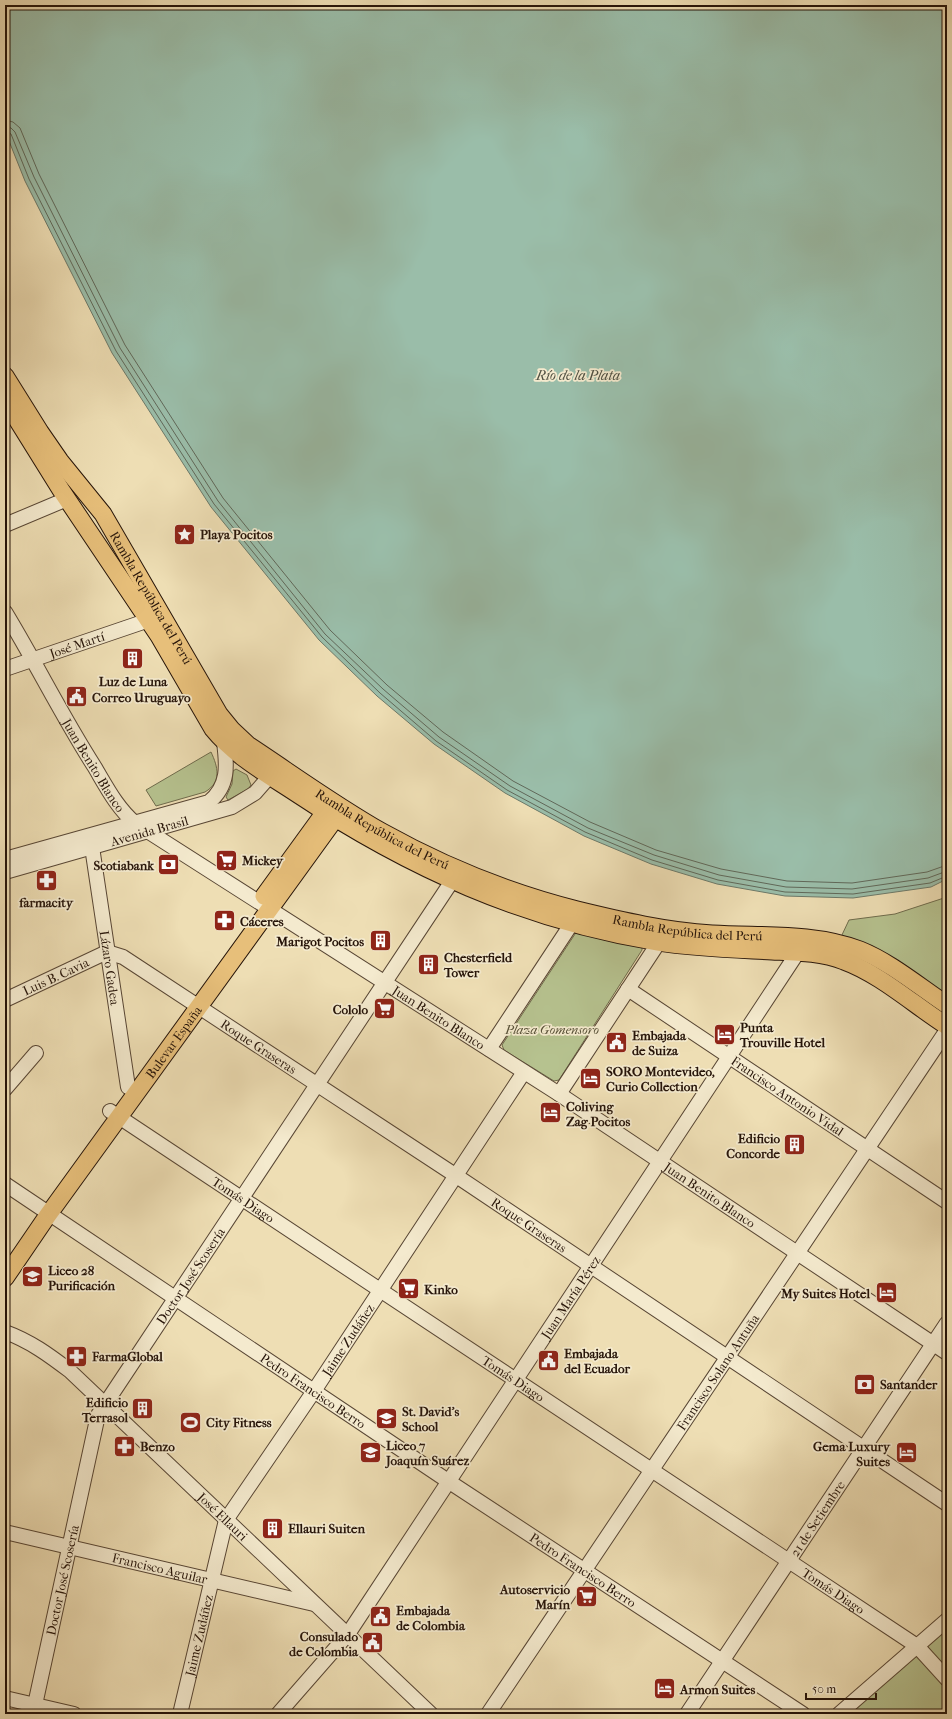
<svg xmlns="http://www.w3.org/2000/svg" width="952" height="1719" font-family="'IM FELL French Canon',serif">
<style>
.green{fill:#b6c28f;stroke:#6e6b4c}
.water{fill:#9abda9;stroke:#6c7969}
.lines{fill:none;stroke-linecap:round;stroke-linejoin:round}
.shore{stroke:#606859;stroke-width:1}
.minor-casing{stroke:#584634;stroke-width:16}
.major-casing{stroke:#261409;stroke-width:19}
.minor{stroke:#f4eace;stroke-width:14}
.major{stroke:#e7bf7a;stroke-width:17}
.labels{text-anchor:middle;stroke-width:3.5;stroke-linejoin:round;paint-order:stroke}
.poi-label{font-size:13px;font-weight:bold;fill:#261409;stroke:#f4eace;text-anchor:start}
.street-label{font-size:13px;fill:#261409;stroke:#f4eace}
.park-label{font-size:13px;font-style:italic;fill:#585138;stroke:#f4eace}
.water-label{font-size:14px;font-style:italic;fill:#4f4f41;stroke:#f4eace}
</style>
<rect width="100%" height="100%" fill="#eedeb4"/>
<filter id="stains"><feTurbulence type="fractalNoise" baseFrequency=".005" numOctaves="4"/><feColorMatrix values="0 0 0 0 .2 0 0 0 0 .09 0 0 0 0 .02 0 0 0 .5 -.17"/></filter>
<radialGradient id="worn" r=".72"><stop offset=".6" stop-color="#630" stop-opacity="0"/><stop offset="1" stop-color="#630" stop-opacity=".3"/></radialGradient>
<g class="green">
<path d="M211 752C218 767 222 782 205 792L156 806 146 790Z"/>
<path d="M236 769 247 775 251 785 248 789 228 800 226 797 232 784 233 771Z"/>
<path d="M947 897V995L841 937 849 920 895 914Z"/>
<path d="M577 931 642 947V950L559 1080 554 1081 504 1050 502 1045Z"/>
<path d="M947 1627V1714H850Z"/>
</g>
<path class="water" d="M5 5H947V879L931 887 853 898 785 896 717 884 651 864 584 836 505 793 434 744 377 696 319 640 211 507 112 353 25 181 5 131Z"/>
<g class="lines">
<g class="shore">
<path d="M5 120 13 122 20 128 39 174 125 345 223 498 330 630 387 685 443 732 513 781 590 822 656 850 721 869 787 881 852 883 927 872 947 865"/>
<path d="M5 126 11 128 15 132 34 177 120 348 218 501 325 634 383 689 439 737 510 786 588 828 654 855 719 875 786 887 852 889 928 878 947 871"/>
<path d="M5 131 11 134 29 179 116 351 214 504 322 637 380 693 436 741 507 790 585 832 652 860 718 880 785 892 853 894 930 883 947 876"/>
</g>
<defs>
<g id="minor">
<path d="M5 525 67 499"/>
<path id="s1" d="M5 612C36 663 62 716 94 766 106 786 117 808 135 823L559 1094 947 1353"/>
<path id="s2" d="M5 669 149 620"/>
<path id="s3" d="M92 847 128 1087"/>
<path d="M5 859 209 802C229 786 227 765 224 742"/>
<path id="s4" d="M5 872 232 807 255 793 276 769"/>
<path id="s5" d="M628 989 947 1202"/>
<path id="s6" d="M5 1000 107 952 123 957 455 1175 947 1504"/>
<path d="M489 1049 572 923"/>
<path d="M5 1089 36 1053"/>
<path d="M559 1094 659 942"/>
<path id="s7" d="M110 1111 917 1646 947 1679"/>
<path id="s8" d="M5 1184 448 1481 803 1714"/>
<path id="s9" d="M5 1332C30 1341 49 1355 70 1371L431 1714"/>
<path id="s10" d="M5 1532 314 1604"/>
<path d="M5 1698 74 1714"/>
<path id="s11" d="M33 1714 98 1415 452 881"/>
<path id="s12" d="M180 1714 226 1520 314 1391 524 1072"/>
<path id="s13" d="M278 1714 348 1634 798 952"/>
<path id="s14" d="M488 1714 947 1030"/>
<path id="s15" d="M687 1714 947 1323"/>
<path d="M839 1714 947 1620"/>
</g>
<g id="major">
<path id="s16" d="M5 376 40 432 60 461 103 514 219 714 232 730 248 745C292 774 336 806 382 832 443 866 510 893 577 910 622 921 666 931 712 934 762 937 813 932 860 950 890 962 920 987 947 1005"/>
<path d="M5 400 61 490 159 636 213 729C235 756 267 774 296 793 409 868 524 920 658 942 696 948 734 949 772 951 796 952 821 952 844 961 880 974 914 1005 947 1026"/>
<path d="M264 896 325 812"/>
<path id="s17" d="M5 1278 48 1215 342 809"/>
</g>
</defs>
<use href="#minor" class="minor-casing"/>
<use href="#major" class="major-casing"/>
<use href="#minor" class="minor"/>
<use href="#major" class="major"/>
</g>
<defs>
<symbol id="sight-square" viewBox="-11 -11 22 22"><rect x="-9" y="-9" width="18" height="18" rx="4" fill="#8f2418" stroke="#f4eace"/><path d="M0-6L1.8-2.2L6-1.7L2.9 1.2L3.7 5.4L0 3.3L-3.7 5.4L-2.9 1.2L-6-1.7L-1.8-2.2Z" fill="#fff"/></symbol>
<symbol id="building-square" viewBox="-11 -11 22 22"><rect x="-9" y="-9" width="18" height="18" rx="4" fill="#8f2418" stroke="#f4eace"/><path d="M-4-6H4V6H1V3H-1V6H-4ZM-2.5-4.3h1.7v1.8h-1.7ZM.8-4.3h1.7v1.8H.8ZM-2.5-1h1.7V.8h-1.7ZM.8-1h1.7V.8H.8Z" fill="#fff"/></symbol>
<symbol id="civic-square" viewBox="-11 -11 22 22"><rect x="-9" y="-9" width="18" height="18" rx="4" fill="#8f2418" stroke="#f4eace"/><path d="M-.6-6.5H3V-4.5H.6V-3L4-1V1h2V6H-6V1h2V-1L-.6-3ZM-1.2 2.5V6h2.4V2.5Z" fill="#fff"/></symbol>
<symbol id="supermarket-square" viewBox="-11 -11 22 22"><rect x="-9" y="-9" width="18" height="18" rx="4" fill="#8f2418" stroke="#f4eace"/><path d="M-6-5.5h2.5l.6 2H6L4.5 2H-2.5L-4.4-4H-6ZM-1.5 3.2a1.3 1.3 0 1 0 .1 0ZM3 3.2a1.3 1.3 0 1 0 .1 0Z" fill="#fff"/></symbol>
<symbol id="bank-square" viewBox="-11 -11 22 22"><rect x="-9" y="-9" width="18" height="18" rx="4" fill="#8f2418" stroke="#f4eace"/><path d="M-6-4H6V4H-6ZM0-2.3a2.3 2.3 0 1 0 0 4.6a2.3 2.3 0 1 0 0-4.6Z" fill="#fff"/></symbol>
<symbol id="pharmacy-square" viewBox="-11 -11 22 22"><rect x="-9" y="-9" width="18" height="18" rx="4" fill="#8f2418" stroke="#f4eace"/><path d="M-2-6h4v4h4v4h-4v4h-4v-4h-4v-4h4Z" fill="#fff"/></symbol>
<symbol id="hotel-square" viewBox="-11 -11 22 22"><rect x="-9" y="-9" width="18" height="18" rx="4" fill="#8f2418" stroke="#f4eace"/><path d="M-6-4.5h1.5V1H6V5H4.5V3h-9V5H-6ZM-4 0a1.8 1.8 0 1 1 3.6 0ZM.5 0V-2.5h3Q6-2.5 6 0Z" fill="#fff"/></symbol>
<symbol id="school-square" viewBox="-11 -11 22 22"><rect x="-9" y="-9" width="18" height="18" rx="4" fill="#8f2418" stroke="#f4eace"/><path d="M0-5L7-2L0 1L-7-2ZM-4 1L0 2.5L4 1V4Q0 6-4 4Z" fill="#fff"/></symbol>
<symbol id="stadium-square" viewBox="-11 -11 22 22"><rect x="-9" y="-9" width="18" height="18" rx="4" fill="#8f2418" stroke="#f4eace"/><path d="M0-5a6.5 5 0 1 0 0 10a6.5 5 0 1 0 0-10ZM-3.5-1.8h7v3.6h-7Z" fill="#fff"/></symbol>
</defs>
<g fill-rule="evenodd">
<use href="#sight-square" x="172" y="522" width="25" height="25"/>
<use href="#building-square" x="120" y="646" width="25" height="25"/>
<use href="#civic-square" x="64" y="684" width="25" height="25"/>
<use href="#supermarket-square" x="214" y="848" width="25" height="25"/>
<use href="#bank-square" x="156" y="852" width="25" height="25"/>
<use href="#pharmacy-square" x="34" y="868" width="25" height="25"/>
<use href="#pharmacy-square" x="212" y="908" width="25" height="25"/>
<use href="#building-square" x="368" y="928" width="25" height="25"/>
<use href="#building-square" x="416" y="952" width="25" height="25"/>
<use href="#supermarket-square" x="372" y="996" width="25" height="25"/>
<use href="#hotel-square" x="712" y="1022" width="25" height="25"/>
<use href="#civic-square" x="604" y="1030" width="25" height="25"/>
<use href="#hotel-square" x="578" y="1066" width="25" height="25"/>
<use href="#hotel-square" x="538" y="1100" width="25" height="25"/>
<use href="#building-square" x="782" y="1132" width="25" height="25"/>
<use href="#school-square" x="20" y="1264" width="25" height="25"/>
<use href="#supermarket-square" x="396" y="1276" width="25" height="25"/>
<use href="#hotel-square" x="874" y="1280" width="25" height="25"/>
<use href="#pharmacy-square" x="64" y="1344" width="25" height="25"/>
<use href="#civic-square" x="536" y="1348" width="25" height="25"/>
<use href="#bank-square" x="852" y="1372" width="25" height="25"/>
<use href="#building-square" x="130" y="1396" width="25" height="25"/>
<use href="#school-square" x="374" y="1406" width="25" height="25"/>
<use href="#stadium-square" x="178" y="1410" width="25" height="25"/>
<use href="#pharmacy-square" x="112" y="1434" width="25" height="25"/>
<use href="#school-square" x="358" y="1440" width="25" height="25"/>
<use href="#hotel-square" x="894" y="1440" width="25" height="25"/>
<use href="#building-square" x="260" y="1516" width="25" height="25"/>
<use href="#supermarket-square" x="574" y="1584" width="25" height="25"/>
<use href="#civic-square" x="368" y="1604" width="25" height="25"/>
<use href="#civic-square" x="360" y="1630" width="25" height="25"/>
<use href="#hotel-square" x="652" y="1676" width="25" height="25"/>
</g>
<g class="labels">
<g class="poi-label">
<text x="200" y="539">Playa Pocitos</text>
<text x="133" y="686" text-anchor="middle">Luz de Luna</text>
<text x="92" y="702">Correo Uruguayo</text>
<text x="242" y="865">Mickey</text>
<text x="154" y="870" text-anchor="end">Scotiabank</text>
<text x="46" y="907" text-anchor="middle">farmacity</text>
<text x="240" y="926">Cáceres</text>
<text x="364" y="946" text-anchor="end">Marigot Pocitos</text>
<text x="444" y="962">Chesterfield<tspan x="444" dy="15">Tower</tspan></text>
<text x="368" y="1014" text-anchor="end">Cololo</text>
<text x="740" y="1032">Punta<tspan x="740" dy="15">Trouville Hotel</tspan></text>
<text x="632" y="1040">Embajada<tspan x="632" dy="15">de Suiza</tspan></text>
<text x="606" y="1076">SORO Montevideo,<tspan x="606" dy="15">Curio Collection</tspan></text>
<text x="566" y="1111">Coliving<tspan x="566" dy="15">Zag Pocitos</tspan></text>
<text x="780" y="1143" text-anchor="end">Edificio<tspan x="780" dy="15">Concorde</tspan></text>
<text x="48" y="1275">Liceo 28<tspan x="48" dy="15">Purificación</tspan></text>
<text x="424" y="1294">Kinko</text>
<text x="870" y="1298" text-anchor="end">My Suites Hotel</text>
<text x="564" y="1358">Embajada<tspan x="564" dy="15">del Ecuador</tspan></text>
<text x="92" y="1361">FarmaGlobal</text>
<text x="880" y="1389">Santander</text>
<text x="128" y="1407" text-anchor="end">Edificio<tspan x="128" dy="15">Terrasol</tspan></text>
<text x="402" y="1416">St. David's<tspan x="402" dy="15">School</tspan></text>
<text x="206" y="1427">City Fitness</text>
<text x="386" y="1450">Liceo 7<tspan x="386" dy="15">Joaquín Suárez</tspan></text>
<text x="140" y="1451">Benzo</text>
<text x="890" y="1451" text-anchor="end">Gema Luxury<tspan x="890" dy="15">Suites</tspan></text>
<text x="288" y="1533">Ellauri Suiten</text>
<text x="570" y="1594" text-anchor="end">Autoservicio<tspan x="570" dy="15">Marín</tspan></text>
<text x="396" y="1615">Embajada<tspan x="396" dy="15">de Colombia</tspan></text>
<text x="358" y="1641" text-anchor="end">Consulado<tspan x="358" dy="15">de Colombia</tspan></text>
<text x="680" y="1694">Armon Suites</text>
</g>
<g class="street-label">
<text dy="5" stroke="none"><textPath href="#s16" startOffset="266">Rambla República del Perú</textPath></text>
<text dy="5" stroke="none"><textPath href="#s2" startOffset="76">José Martí</textPath></text>
<text dy="5" stroke="none"><textPath href="#s1" startOffset="177">Juan Benito Blanco</textPath></text>
<text dy="5" stroke="none"><textPath href="#s16" startOffset="602">Rambla República del Perú</textPath></text>
<text dy="5" stroke="none"><textPath href="#s4" startOffset="150">Avenida Brasil</textPath></text>
<text dy="5" stroke="none"><textPath href="#s16" startOffset="926">Rambla República del Perú</textPath></text>
<text dy="5" stroke="none"><textPath href="#s3" startOffset="122">Lázaro Gadea</textPath></text>
<text dy="5" stroke="none"><textPath href="#s6" startOffset="56">Luis B. Cavia</textPath></text>
<text dy="5" stroke="none"><textPath href="#s1" startOffset="609">Juan Benito Blanco</textPath></text>
<text dy="5" stroke="none"><textPath href="#s17" startOffset="290">Bulevar España</textPath></text>
<text dy="5" stroke="none"><textPath href="#s6" startOffset="292">Roque Graseras</textPath></text>
<text dy="5" stroke="none"><textPath href="#s5" startOffset="192">Francisco Antonio Vidal</textPath></text>
<text dy="5" stroke="none"><textPath href="#s1" startOffset="933">Juan Benito Blanco</textPath></text>
<text dy="5" stroke="none"><textPath href="#s7" startOffset="160">Tomás Diago</textPath></text>
<text dy="5" stroke="none"><textPath href="#s6" startOffset="616">Roque Graseras</textPath></text>
<text dy="5" stroke="none"><textPath href="#s11" startOffset="473">Doctor José Scosería</textPath></text>
<text dy="5" stroke="none"><textPath href="#s13" startOffset="510">Juan María Pérez</textPath></text>
<text dy="5" stroke="none"><textPath href="#s12" startOffset="417">Jaime Zudáñez</textPath></text>
<text dy="5" stroke="none"><textPath href="#s14" startOffset="412">Francisco Solano Antuña</textPath></text>
<text dy="5" stroke="none"><textPath href="#s7" startOffset="484">Tomás Diago</textPath></text>
<text dy="5" stroke="none"><textPath href="#s8" startOffset="371">Pedro Francisco Berro</textPath></text>
<text dy="5" stroke="none"><textPath href="#s9" startOffset="287">José Ellauri</textPath></text>
<text dy="5" stroke="none"><textPath href="#s15" startOffset="235">21 de Setiembre</textPath></text>
<text dy="5" stroke="none"><textPath href="#s10" startOffset="159">Francisco Aguilar</textPath></text>
<text dy="5" stroke="none"><textPath href="#s8" startOffset="695">Pedro Francisco Berro</textPath></text>
<text dy="5" stroke="none"><textPath href="#s11" startOffset="137">Doctor José Scosería</textPath></text>
<text dy="5" stroke="none"><textPath href="#s7" startOffset="868">Tomás Diago</textPath></text>
<text dy="5" stroke="none"><textPath href="#s12" startOffset="81">Jaime Zudáñez</textPath></text>
</g>
<g class="park-label">
<text x="552" y="1034">Plaza Gomensoro</text>
</g>
<g class="water-label">
<text x="578" y="380">Río de la Plata</text>
</g>
</g>
<rect width="952" height="1719" fill="none" stroke="#eedeb4" stroke-width="20"/>
<rect x="6" y="6" width="940" height="1707" fill="none" stroke="#261409" stroke-width="2"/>
<rect x="10" y="10" width="932" height="1699" fill="none" stroke="#261409"/>
<path d="M806 1693v6h70v-6" fill="none" stroke="#261409" stroke-width="2"/>
<text x="812" y="1693" font-size="12" fill="#261409" stroke="#f4eace" stroke-width="3" paint-order="stroke">50 m</text>
<rect width="100%" height="100%" filter="url(#stains)"/>
<rect width="100%" height="100%" fill="url(#worn)"/>
</svg>
